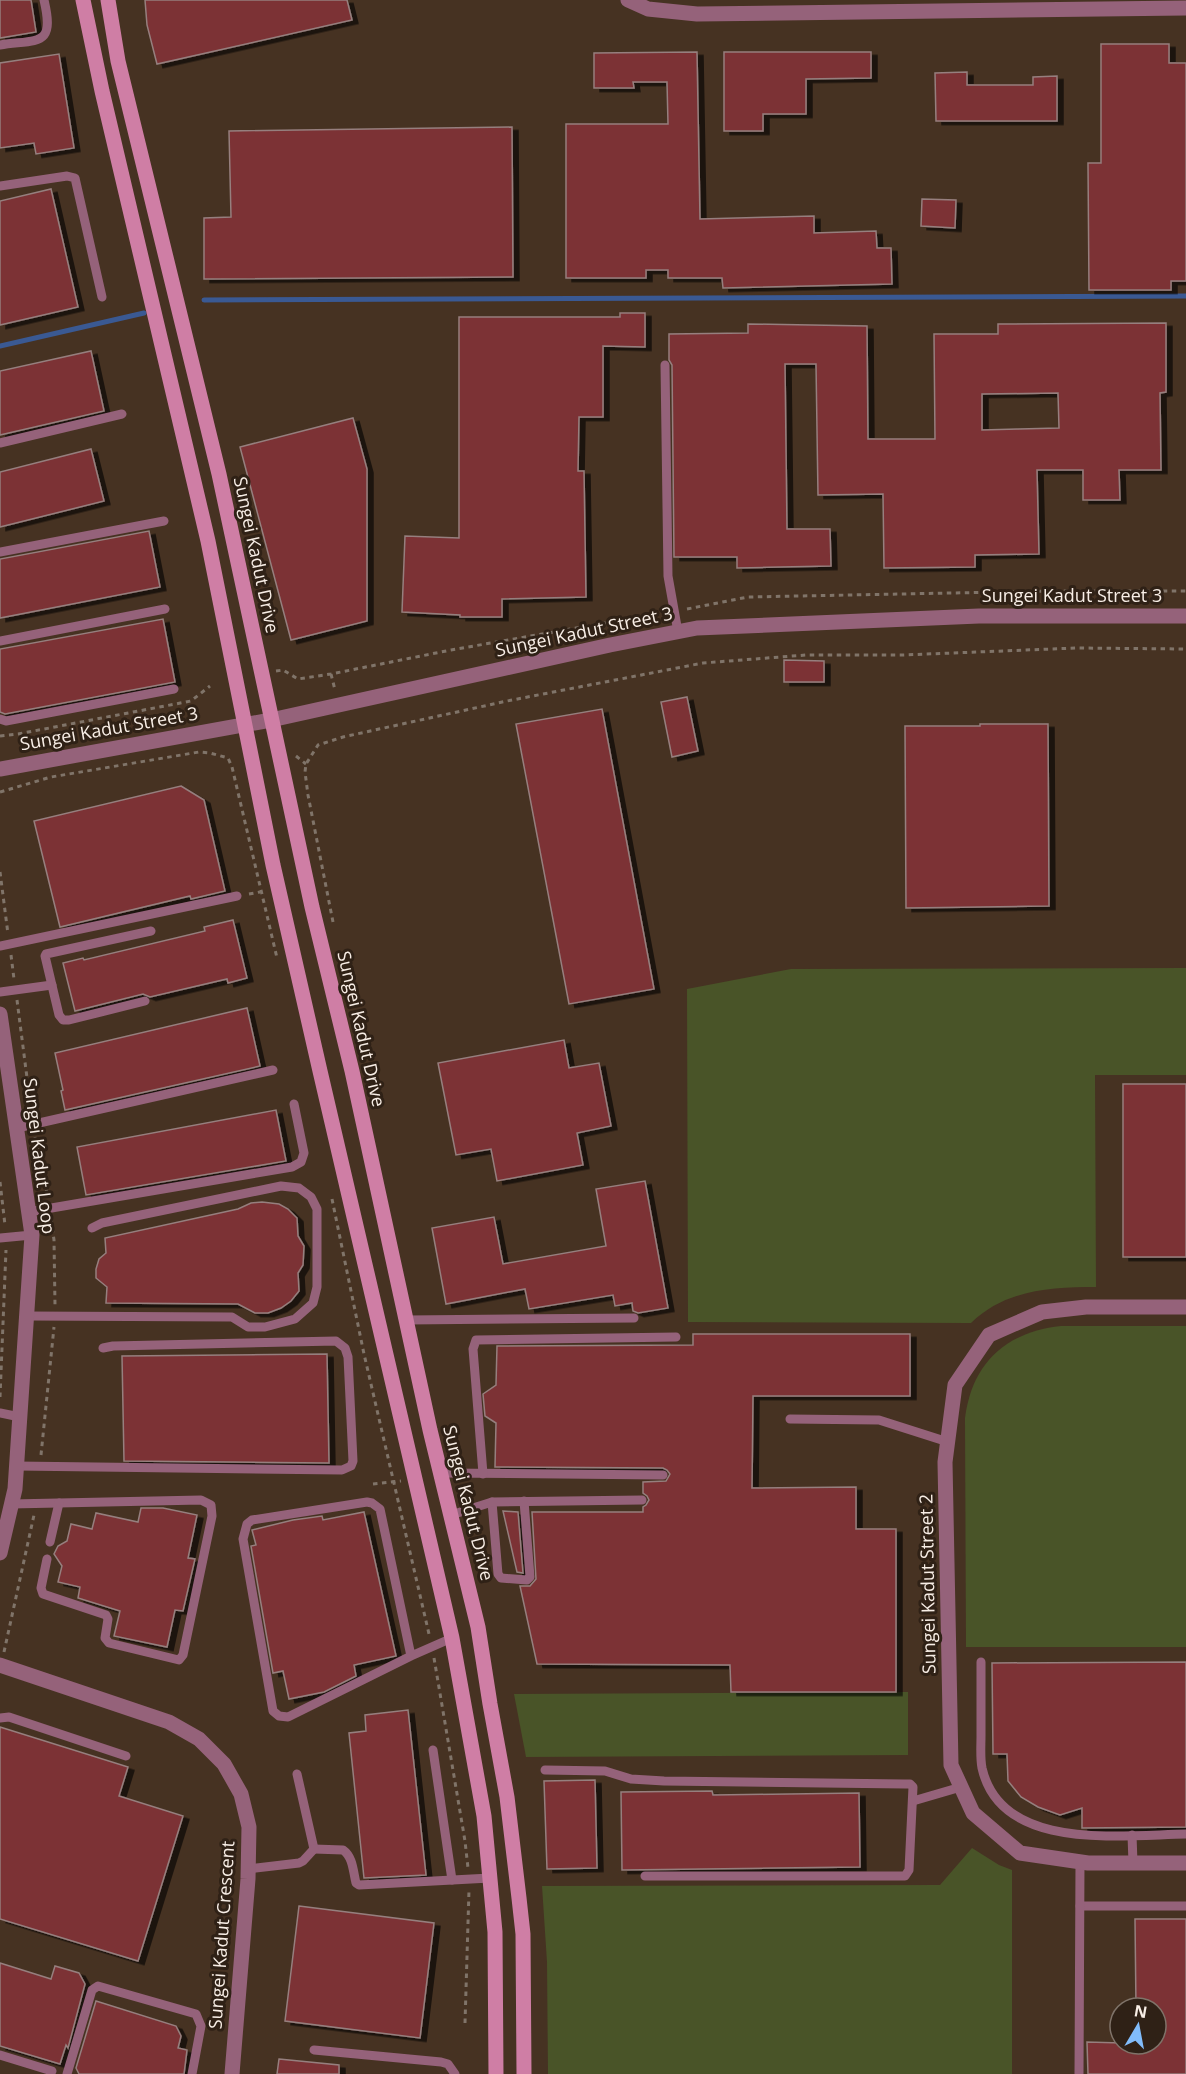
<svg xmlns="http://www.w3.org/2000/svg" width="1186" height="2074" font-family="'Open Sans',sans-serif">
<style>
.built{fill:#463222;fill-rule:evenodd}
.green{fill:#495428}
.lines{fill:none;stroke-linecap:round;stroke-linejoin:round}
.stream{stroke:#3a5993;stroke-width:5}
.building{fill:#7b3235;stroke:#967f7e;stroke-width:1.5;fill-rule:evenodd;filter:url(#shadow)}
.path{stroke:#807469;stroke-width:3;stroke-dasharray:4.5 4.5;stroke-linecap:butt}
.lane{stroke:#95627a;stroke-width:9}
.street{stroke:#95627a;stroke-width:15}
.secondary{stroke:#cf7ea5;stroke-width:15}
.labels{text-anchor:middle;stroke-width:6;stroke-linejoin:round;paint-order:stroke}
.street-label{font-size:18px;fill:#f8eee6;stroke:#2f2116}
</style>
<defs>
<filter id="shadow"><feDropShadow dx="6" dy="3.5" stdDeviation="0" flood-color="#0009"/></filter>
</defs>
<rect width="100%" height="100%" fill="#392b1f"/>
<path class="built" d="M0 0H1186V2074H0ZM1120 2008H1156V2044H1120Z"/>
<g class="green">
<path d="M1186 968V1075H1095L1096 1287C1050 1287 1005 1290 971 1323L688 1322 687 989 791 969Z"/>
<path d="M1061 1326H1186V1647H966L965 1418C972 1363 1006 1332 1061 1326Z"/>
<path d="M908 1692V1755L526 1757 514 1694Z"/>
<path d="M972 1848 999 1865 1012 1870V2074H548L547 1962 542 1886 940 1885Z"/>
</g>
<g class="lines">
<g class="stream">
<path d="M204 300 1186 296"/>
<path d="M0 346 144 313"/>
</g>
</g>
<g class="building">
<path d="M0 0H31L36 32 0 38Z"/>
<path d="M145 0H347L352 20 157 64 147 25Z"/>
<path d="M1101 44H1169V63H1186V281H1171V290H1089L1088 163H1101Z"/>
<path d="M697 52 700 219 814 216V233L876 231 877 248H891L892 284 723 288 722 278H668V270H646V278H566V124H668L667 82H633L634 88H594V53Z"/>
<path d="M724 52H871V78L806 79V114H763V131H724Z"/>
<path d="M59 54 74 148 36 154 34 143 0 148V63Z"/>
<path d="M967 72V85H1033V77L1057 76V121H936L935 73Z"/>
<path d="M512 127 513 277 204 279V218L231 217 229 131Z"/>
<path d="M51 189 78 307 0 325V201Z"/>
<path d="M922 199 956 200 955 228 921 226Z"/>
<path d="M620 313H645V347L603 346V417H579L578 471H584L586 597 502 599V617H460V615L402 612 405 536 459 538V317H620Z"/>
<path d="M1166 323V392L1160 393 1161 470H1119L1120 500H1083V470H1037L1039 554 975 555V567L884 568 883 494 818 495 816 364H785L787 529H830L831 566 737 568V557H674L672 365 669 360V334L748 333V324L867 326 868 439H935L934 334H998V324ZM1058 393 1059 428 982 430V394Z"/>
<path d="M91 351 104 411 0 435V371Z"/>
<path d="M353 418 367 469V621L291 640 240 447Z"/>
<path d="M91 449 104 501 0 527V472Z"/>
<path d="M149 531 160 587 0 618V559Z"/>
<path d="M163 619 175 682 5 714 0 712V649Z"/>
<path d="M784 660 824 661V682H784Z"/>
<path d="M687 697 698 751 672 757 661 702Z"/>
<path d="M602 709 654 989 569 1004 516 724Z"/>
<path d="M980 724H1048L1049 906 906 908 905 726H980Z"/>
<path d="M181 786 204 800 225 891 191 899 190 896 60 927 34 821Z"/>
<path d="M233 920 247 978 228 983 227 979 150 997 143 994 75 1011 63 963 83 958 84 960 205 931 204 927Z"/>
<path d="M247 1008 260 1066 65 1110 61 1091 63 1090 55 1053Z"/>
<path d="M564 1040 569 1068 599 1063 611 1126 577 1133 583 1165 497 1181 491 1149 456 1155 438 1063Z"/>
<rect x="1123" y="1084" width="63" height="173"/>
<path d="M276 1110 286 1161 86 1195 77 1147Z"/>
<path d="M645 1181 668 1308 638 1313 633 1311 632 1303 615 1306 613 1295 529 1309 525 1289 446 1304 432 1228 494 1217 503 1264 606 1246 596 1189Z"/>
<path d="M262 1202 279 1204 288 1209 297 1218 298 1236 304 1246 303 1265 298 1273 299 1291 291 1301 281 1308 268 1313H255L238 1304 106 1303 107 1287 96 1278V1269L99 1259 106 1253 105 1238 238 1209 251 1203Z"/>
<path d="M693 1334H910V1396H753L752 1488 856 1487V1529H896V1692H731L730 1665 537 1664 520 1586H530L536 1579 532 1512H643V1507L646 1505 649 1500 647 1496 643 1493V1482L666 1481 670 1474 667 1470 663 1468 495 1467 496 1423 485 1416 483 1394 496 1385 497 1346 693 1345Z"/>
<path d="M327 1354 329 1463 124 1461 122 1356Z"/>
<path d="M141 1508H163L197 1515 188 1558 195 1559 183 1611 175 1610 167 1647 114 1636 120 1611 78 1598 80 1587 58 1582 62 1566 54 1554 58 1546 67 1541 71 1524 92 1529 96 1513 138 1522Z"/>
<path d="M503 1511 518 1512 523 1573 517 1572Z"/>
<path d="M364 1512 396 1656 354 1665 356 1676 324 1692 289 1699 283 1671 273 1673 251 1546 256 1545 252 1530 293 1520 322 1516 323 1520Z"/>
<path d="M1186 1662V1827L1082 1828V1808L1060 1815 1038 1807 1021 1797 1008 1781 1007 1754H993L992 1663Z"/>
<path d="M408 1710 426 1875 364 1878 349 1733 366 1731 365 1715Z"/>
<path d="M0 1727 128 1767 119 1796 183 1816 138 1961 0 1919Z"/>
<path d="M595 1780 597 1868 547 1869 544 1781Z"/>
<path d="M712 1791 713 1795 859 1793 860 1867 622 1870 621 1792Z"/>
<path d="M299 1906 434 1923 420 2038 285 2021Z"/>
<path d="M1135 1919H1186V2074H1088L1087 2042 1156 2044V2008H1136Z"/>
<path d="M0 1963 51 1979 55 1966 79 1973 85 1984 68 2048 66 2045 60 2064 0 2046Z"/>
<path d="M96 2001 176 2026 181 2036 178 2048 187 2050 184 2074H79L76 2068Z"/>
<path d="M279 2059 339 2065V2074H277Z"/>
</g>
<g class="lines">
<g class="path">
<path d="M687 609 748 597 1053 591H1186"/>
<path d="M276 671 283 670 298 679 331 674 451 650 662 613"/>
<path d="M331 674 335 690"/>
<path d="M0 736 18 734 191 701 210 686"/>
<path d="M296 756 306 764"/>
<path d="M0 792 51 777 199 752 210 753 228 758 232 767 277 958"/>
<path d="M0 872 8 934"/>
<path d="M249 894 260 892"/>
<path d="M333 922 308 795 305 772 306 764 318 745 343 737 507 701 703 663 806 655H903L1076 648 1186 649"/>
<path d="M11 955 14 979"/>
<path d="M17 1000 30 1101"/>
<path d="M35 1137 48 1198"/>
<path d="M0 1182 5 1225"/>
<path d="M332 1199 364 1354 429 1634"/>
<path d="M51 1219 54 1240 55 1305"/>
<path d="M0 1397 6 1250"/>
<path d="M41 1455 54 1327"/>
<path d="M373 1484 401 1481"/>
<path d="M4 1652 34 1515"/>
<path d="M434 1658 465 1841 468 1868"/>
<path d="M465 2023 469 1890"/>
</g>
<g class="lane">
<path d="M0 45C39 39 55 47 44 0"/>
<path d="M0 186 67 176 75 178 102 297"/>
<path d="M665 365 668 576 678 632"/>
<path d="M0 443 122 414"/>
<path d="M0 552 164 521"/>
<path d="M0 641 165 609"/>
<path d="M0 719 6 721 174 689"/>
<path d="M0 946 237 896"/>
<path d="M0 992 52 985"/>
<path d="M145 1001 69 1020H63L59 1015 45 956 46 954 151 931"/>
<path d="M17 1128 273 1070"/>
<path d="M28 1212 292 1167 301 1162 304 1153 294 1104"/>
<path d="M0 1238 32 1235"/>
<path d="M27 1316 232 1317 248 1327H265L295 1319 313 1303 317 1287V1209L311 1197 299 1188 281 1186 102 1223 92 1228"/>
<path d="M407 1320 634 1318"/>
<path d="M0 1413 20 1417"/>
<path d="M790 1419 879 1420 948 1442"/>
<path d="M16 1466 342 1470 351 1466 353 1461 348 1357 345 1348 336 1341 113 1346 103 1348"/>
<path d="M441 1473 663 1475"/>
<path d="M483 1474 473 1349 476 1340 676 1337"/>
<path d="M492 1502 498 1574 501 1578 527 1580 530 1577 524 1501"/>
<path d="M11 1504 201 1500 211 1505 212 1516 183 1655 179 1660 109 1643 105 1638 108 1619 106 1615 43 1594 41 1588 47 1559"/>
<path d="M451 1515 492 1502 642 1500"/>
<path d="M50 1542 59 1503"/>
<path d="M411 1656 380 1509 372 1503 367 1502 252 1520 247 1524 243 1539 273 1711 279 1716 288 1717 411 1656 452 1638"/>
<path d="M981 1662C981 1687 981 1711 981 1736 981 1746 980 1758 982 1768 1001 1852 1121 1835 1186 1834"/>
<path d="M0 1718 9 1717 126 1756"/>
<path d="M433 1750 452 1880"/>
<path d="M545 1770 605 1771 631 1779 664 1781 905 1784H910L913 1787 909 1870 905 1876H645"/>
<path d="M297 1774 314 1849"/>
<path d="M913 1801 961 1787"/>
<path d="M1132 1835 1133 1863"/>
<path d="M314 1849 343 1850C353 1857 353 1871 356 1883L359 1885 490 1878"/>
<path d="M248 1869 299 1863 303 1861 314 1849"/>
<path d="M1080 1906H1186"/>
<path d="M314 2050 441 2062 448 2064 455 2074"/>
<path d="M0 2055 52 2071"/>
<path d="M67 2074 92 1990 98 1986 196 2014 201 2026 192 2074"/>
<path d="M1079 2074 1080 1862"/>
</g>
<g class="street">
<path d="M628 0 648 9 697 14 1186 8"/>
<path d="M0 769 271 720 610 645 697 628 979 616H1186"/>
<path d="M0 1014 32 1235 15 1489 0 1553"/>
<path d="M1186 1307H1086L1042 1312 989 1335 955 1385 945 1462 951 1765 973 1813 1020 1853 1088 1863H1186"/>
<path d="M0 1665 169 1722 199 1739 224 1764 241 1794 249 1827 248 1879 232 2074"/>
</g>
<g class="secondary">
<path d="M83 0 102 91 208 541 273 865 320 1071 452 1638 484 1816 495 1932 496 2074"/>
<path d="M108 0 118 61 219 474 312 907 352 1071 430 1430 478 1627 490 1704 507 1797 519 1898 523 1934 524 2074"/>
</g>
</g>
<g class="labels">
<g class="street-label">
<text transform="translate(256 555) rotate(78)" y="6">Sungei Kadut Drive</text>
<text x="1072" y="602">Sungei Kadut Street 3</text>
<text transform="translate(584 632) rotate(-12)" y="6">Sungei Kadut Street 3</text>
<text transform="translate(109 729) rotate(-10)" y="6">Sungei Kadut Street 3</text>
<text transform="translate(361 1029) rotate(77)" y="6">Sungei Kadut Drive</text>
<text transform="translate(39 1156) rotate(83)" y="6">Sungei Kadut Loop</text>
<text transform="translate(468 1503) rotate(76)" y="6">Sungei Kadut Drive</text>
<text transform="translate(928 1584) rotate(-91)" y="6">Sungei Kadut Street 2</text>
<text transform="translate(222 1935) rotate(-86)" y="6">Sungei Kadut Crescent</text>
</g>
</g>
<g transform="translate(1138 2026) rotate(10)"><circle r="28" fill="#2f2116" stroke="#7f7369" stroke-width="1.5"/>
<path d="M0-4.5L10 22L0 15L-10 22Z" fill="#81bcfa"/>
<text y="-9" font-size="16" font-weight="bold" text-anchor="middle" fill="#f8eee6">N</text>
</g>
</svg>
